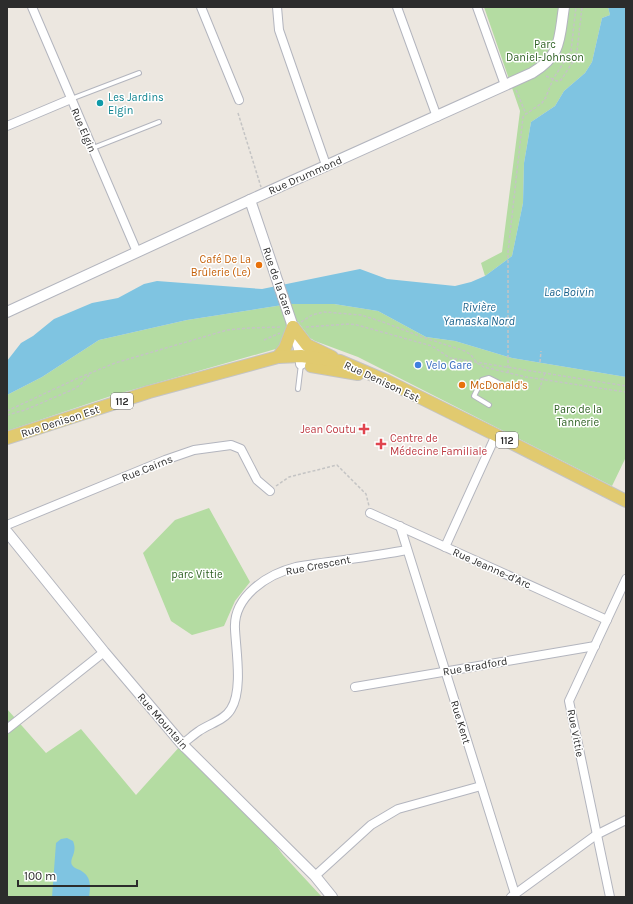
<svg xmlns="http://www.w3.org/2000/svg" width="633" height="904" font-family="Karla,sans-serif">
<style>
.green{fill:#b4dca2}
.water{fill:#7fc4e1}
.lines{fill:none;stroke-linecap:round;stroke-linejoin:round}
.service-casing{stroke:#b3b5be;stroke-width:6}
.minor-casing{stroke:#b3b5be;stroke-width:10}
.tertiary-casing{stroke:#b3b5be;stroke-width:12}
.primary-casing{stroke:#c4c4c4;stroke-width:14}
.path{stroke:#c4c4c4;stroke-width:1.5;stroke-dasharray:3 2;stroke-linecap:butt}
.service{stroke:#fff;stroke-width:4}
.minor{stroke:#fff;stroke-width:8}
.tertiary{stroke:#fff;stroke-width:10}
.primary{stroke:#e1ca6f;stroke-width:12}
.culture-dot{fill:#0f9aa8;stroke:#fff;stroke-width:1.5}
.food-dot{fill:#e8710a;stroke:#fff;stroke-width:1.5}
.shop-dot{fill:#3f7fe0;stroke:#fff;stroke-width:1.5}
.health-dot{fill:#e0444e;stroke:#fff;stroke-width:1.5}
.labels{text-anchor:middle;stroke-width:3;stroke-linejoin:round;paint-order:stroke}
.shield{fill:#fff;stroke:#6b6b6b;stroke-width:1}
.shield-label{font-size:10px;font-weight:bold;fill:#2c2c2c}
.park-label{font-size:11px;fill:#2e6123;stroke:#fff}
.culture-label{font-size:11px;fill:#0d838f;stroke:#fff;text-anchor:start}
.street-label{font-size:11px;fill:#2c2c2c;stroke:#fff}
.food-label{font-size:11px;fill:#c56008;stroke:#fff;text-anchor:end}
.shop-label{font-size:11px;fill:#366cbe;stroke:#fff;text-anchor:start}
.health-label{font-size:11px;fill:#be3a42;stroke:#fff;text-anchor:end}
.water-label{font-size:12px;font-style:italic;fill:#1d648e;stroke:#fff}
</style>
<rect width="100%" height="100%" fill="#ece7e0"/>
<g class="green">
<path d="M484 7H608L610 15 602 18 592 62 585 73 564 91 555 106 531 122 524 163 523 203 512 256 485 276 481 263 502 252 520 111Z"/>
<path d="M289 304H334L378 311 426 337 455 341 512 358 626 377V457L612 486 358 357 315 341 310 338 298 322 290 325 279 348 111 396 7 431V395L42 377 99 340 187 320Z"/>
<path d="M209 508 250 582 235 601 224 626 192 635 171 621 143 553 175 520Z"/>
<path d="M7 709 46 753 81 729 136 795 182 744 252 813 283 855 322 897H7Z"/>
</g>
<g class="water">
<path d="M608 7H626V377L512 358 455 341 426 337 378 311 334 304H289L187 320 99 340 42 377 7 395V361L21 343 33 336 54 319 92 303 118 298 144 284 157 281 262 289 360 269 387 279 455 286 471 282 485 276 512 256 523 203 524 163 531 122 555 106 564 91 585 73 592 62 602 18 610 15Z"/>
<path d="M67 838 73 841C78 853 69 858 72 865 74 868 77 869 80 870 91 876 91 885 89 897H52L56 843 61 839Z"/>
</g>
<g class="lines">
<defs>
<g id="service">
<path d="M71 99 139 73"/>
<path d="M93 148 159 122"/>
<path d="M298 389 301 364"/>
<path d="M489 405 474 396 482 380 489 378 499 383"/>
</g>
<g id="minor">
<path d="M32 7 137 252"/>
<path d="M201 7 239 100"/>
<path d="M277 7 279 30 326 165"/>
<path d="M397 7 437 117"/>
<path d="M477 7 505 85"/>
<path d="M7 126 71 99"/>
<path d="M370 513 607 620"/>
<path d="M7 525 165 460 194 450 231 445 241 449 257 480 270 491"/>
<path d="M400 526 515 894"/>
<path d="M445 547 496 435"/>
<path d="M355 687 595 646"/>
<path d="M7 729 104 652"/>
<path d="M182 744C188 740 193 735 199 731 209 724 225 720 231 709 243 690 236 651 235 629 233 596 268 574 296 567 312 564 328 562 344 560 365 557 386 554 407 550"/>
<path d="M315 876 371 825 398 809 481 786"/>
<path d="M511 897 596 835 626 820"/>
<path d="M610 897 569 701 626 579"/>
</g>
<g id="tertiary">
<path d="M250 200 291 321 301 356V364"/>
<path d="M7 312 250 200 532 73C562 55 559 39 564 7"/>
<path d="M7 532 104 652 182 744 315 876 332 897"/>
</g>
<g id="primary">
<path d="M293 327 307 345 332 357"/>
<path d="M278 357 285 348 293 327"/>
<path d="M311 366 358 374"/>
<path d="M7 438 149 392 278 357 301 356 340 361 387 381 496 435 626 501"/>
</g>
</defs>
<use href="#service" class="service-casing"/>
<use href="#minor" class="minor-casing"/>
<use href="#tertiary" class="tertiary-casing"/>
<use href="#primary" class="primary-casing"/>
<g class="path">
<path d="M546 76 557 81 561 80 574 60 577 51 582 7"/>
<path d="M516 90 526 114"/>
<path d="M238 113 261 187"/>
<path d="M301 322 312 315 324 312 361 315 383 322 422 337 465 351 471 355 477 363 484 367 526 377 626 392"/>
<path d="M306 327 349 324 357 325 432 346 450 358 626 386"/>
<path d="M264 340 280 333"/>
<path d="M540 362 541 351"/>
<path d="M508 373V252L523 117 526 114 542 103 546 97 553 79 571 51 576 7"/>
<path d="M539 390 545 373"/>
<path d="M7 411 78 378 115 363 227 330 249 328 282 327"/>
<path d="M7 415 25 410 74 389 80 385 91 373"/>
<path d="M276 486 289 477 337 465 366 494 369 506"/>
</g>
<use href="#service" class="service"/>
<use href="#minor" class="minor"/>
<use href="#tertiary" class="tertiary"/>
<use href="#primary" class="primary"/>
</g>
<circle class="culture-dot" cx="100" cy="103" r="4"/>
<g class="food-dot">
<circle cx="259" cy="265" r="4"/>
<circle cx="462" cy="385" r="4"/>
</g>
<circle class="shop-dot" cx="418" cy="365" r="4"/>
<g class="health-dot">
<path d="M362 423h4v4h4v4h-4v4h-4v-4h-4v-4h4z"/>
<path d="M379 438h4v4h4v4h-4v4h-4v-4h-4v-4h4z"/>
</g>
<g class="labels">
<g class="shield">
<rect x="111" y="393" width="22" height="16" rx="3"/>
<rect x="496" y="432" width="22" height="16" rx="3"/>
</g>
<g class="shield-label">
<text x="122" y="405">112</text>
<text x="507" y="444">112</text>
</g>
<g class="park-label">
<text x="545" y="48">Parc<tspan x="545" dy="13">Daniel-Johnson</tspan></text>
<text x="578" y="413">Parc de la<tspan x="578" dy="13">Tannerie</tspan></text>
<text x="197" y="578">parc Vittie</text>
</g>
<g class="culture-label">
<text x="108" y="101">Les Jardins<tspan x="108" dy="13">Elgin</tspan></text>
</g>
<g class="street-label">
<text transform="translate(84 130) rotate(67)" y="4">Rue Elgin</text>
<text transform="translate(305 175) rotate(-24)" y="4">Rue Drummond</text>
<text transform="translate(278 281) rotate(71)" y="4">Rue de la Gare</text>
<text transform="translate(382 381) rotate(25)" y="4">Rue Denison Est</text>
<text transform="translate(60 421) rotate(-18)" y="4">Rue Denison Est</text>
<text transform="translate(147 468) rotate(-22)" y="4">Rue Cairns</text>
<text transform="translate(318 565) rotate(-11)" y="4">Rue Crescent</text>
<text transform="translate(492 568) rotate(24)" y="4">Rue Jeanne-d'Arc</text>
<text transform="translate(475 666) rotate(-10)" y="4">Rue Bradford</text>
<text transform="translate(163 721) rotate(49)" y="4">Rue Mountain</text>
<text transform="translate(461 722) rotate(73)" y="4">Rue Kent</text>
<text transform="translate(576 733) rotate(79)" y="4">Rue Vittie</text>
</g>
<g class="food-label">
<text x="251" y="263">Café De La<tspan x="251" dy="13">Brûlerie (Le)</tspan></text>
<text x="470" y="389" text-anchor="start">McDonald's</text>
</g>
<g class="shop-label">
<text x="426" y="369">Velo Gare</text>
</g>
<g class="health-label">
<text x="356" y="433">Jean Coutu</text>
<text x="390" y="442" text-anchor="start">Centre de<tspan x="390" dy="13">Médecine Familiale</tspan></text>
</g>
<g class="water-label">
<text x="569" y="296">Lac Boivin</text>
<text x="479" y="311">Rivière<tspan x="479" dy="14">Yamaska Nord</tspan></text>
</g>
</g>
<rect width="633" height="904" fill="none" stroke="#2c2c2c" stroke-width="16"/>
<path d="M18 880v6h119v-6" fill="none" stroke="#2c2c2c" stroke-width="2"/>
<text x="24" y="880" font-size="12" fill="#2c2c2c" stroke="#ffffff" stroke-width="3" paint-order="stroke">100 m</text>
</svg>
